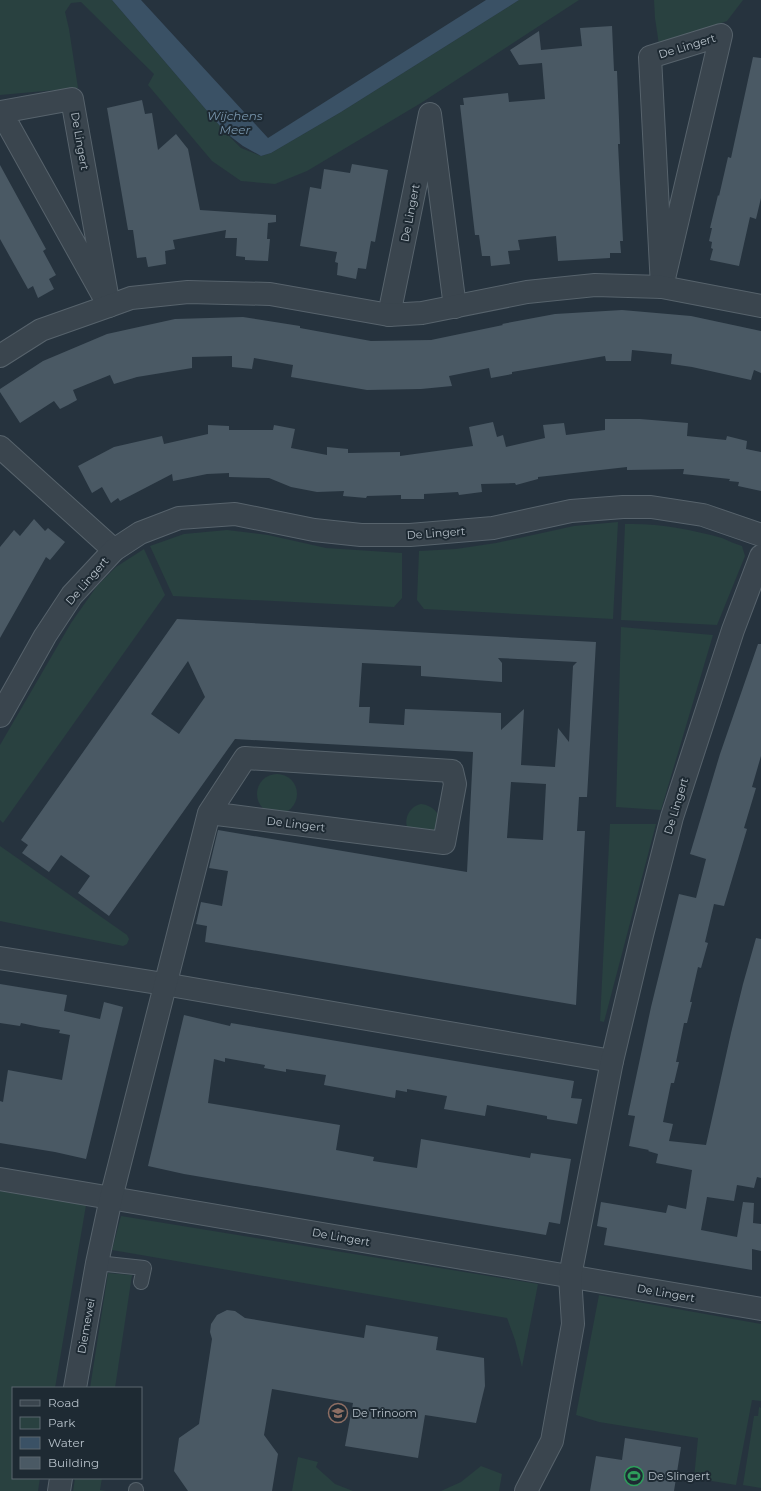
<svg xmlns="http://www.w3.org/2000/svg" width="761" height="1491" font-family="Montserrat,sans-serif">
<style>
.green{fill:#294140}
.water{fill:#3a5165}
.building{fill:#4a5964;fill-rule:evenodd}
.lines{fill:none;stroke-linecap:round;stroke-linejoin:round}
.lane-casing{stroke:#57636c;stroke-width:16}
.street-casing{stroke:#57636c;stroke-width:24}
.lane{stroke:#3a454e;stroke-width:14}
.street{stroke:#3a454e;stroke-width:22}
.labels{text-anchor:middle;stroke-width:4;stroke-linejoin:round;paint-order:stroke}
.street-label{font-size:11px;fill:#b6c0c9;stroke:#1e2a33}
.poi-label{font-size:11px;fill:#b6c0c9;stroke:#1e2a33;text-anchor:start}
.water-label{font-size:12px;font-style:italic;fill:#7794ab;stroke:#1e2a33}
</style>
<rect width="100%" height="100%" fill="#26333e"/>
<g class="green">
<path d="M0 0H112L226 133 241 148 261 156 271 153 341 112 519 0H579L421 103 307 171 275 184 241 181 212 161 148 85 154 74 81 2 71 3 65 12 69 29 78 88 0 95Z"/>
<path d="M654 0H743L727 21 659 45 655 18Z"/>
<path d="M618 522 613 619 424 609 417 600 419 551 456 549 496 543 574 526Z"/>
<path d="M625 524C658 523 690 529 722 538 729 541 735 544 742 546L745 556 717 625 621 620Z"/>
<path d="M227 530 268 535 326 548 402 553V598L394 607 173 596 150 546 184 534Z"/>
<path d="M144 549 165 595 3 823 0 820V745L71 623 97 586 116 567Z"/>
<path d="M621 627 713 635 661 810 616 807Z"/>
<circle cx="277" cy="794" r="20"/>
<path d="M421 804C430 805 440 811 439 822 439 825 436 829 435 832L408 829C403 819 410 806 421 804Z"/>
<path d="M610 824H656L604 1022 600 1021Z"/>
<path d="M0 846 127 935 129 939 127 944 123 946 0 921Z"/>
<path d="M0 1191 86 1205 55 1388H13V1478H40L38 1491H0Z"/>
<path d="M121 1216 538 1284 522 1367 515 1340 507 1318 112 1250Z"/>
<path d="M108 1273 132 1275 115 1388H90Z"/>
<path d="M599 1295 761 1324V1401L752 1400 736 1485 694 1478 698 1438 599 1422 576 1415Z"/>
<path d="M759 1407 761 1408V1488L743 1485 754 1416H758Z"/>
<path d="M298 1457 318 1462 316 1467 335 1484 353 1491H292Z"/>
<path d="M481 1466 502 1474 499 1491H441L461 1482Z"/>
<path d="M75 1478H102L100 1490 106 1491H73Z"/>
</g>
<path class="water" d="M112 0H141L268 138 486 0H519L341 112 271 153 261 156 243 146 226 133Z"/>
<g class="building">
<path d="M612 26 614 71H617L620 144H618L623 241H620L621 253H610V258L558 261 556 236 518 240 520 250 508 251 510 264 491 266 490 256H482L479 235H475L460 105H464L463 98 508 93 509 102 545 99 542 63 519 65 510 50 539 31 541 50 582 46 580 28Z"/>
<path d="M753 57 761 58V198L756 219 750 217 739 266 710 260 713 249 711 248 712 242 709 241 712 228H710L718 195 719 196 728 157 731 158Z"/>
<path d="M142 100 145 114 152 113 158 150 176 134 188 149 200 210 276 215V222L268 223 267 239H270L268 261 245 260V257L236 256 237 238H225L226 230 173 240 175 249 165 251 166 264 148 267 146 257 137 258 133 230H128L107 108Z"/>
<path d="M352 164 388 170 375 242 371 241 366 269 358 268 356 279 337 275 338 263 335 262 337 252 300 246 310 187 321 189 324 169 350 173Z"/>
<path d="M0 165 46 249 43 251 56 275 49 279 54 289 38 298 33 286 28 289 0 239Z"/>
<path d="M622 310 691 316 761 331V373L754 370 751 380 692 367 671 364 672 354 632 350 631 361H606L605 356 512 372V374L491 378 489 368 449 376 452 386 421 389 367 390 291 377 293 365 254 358 252 369 232 367V356L192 357V368L137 377 114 384 110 375 73 390 77 400 68 405 60 409 54 401 20 423 0 392V389L43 361 107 334 175 319 243 317 300 326V328L371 341 431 340 503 325 502 324 555 314Z"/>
<path d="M605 419H640L688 423 687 436 726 440 727 436 747 441 746 449 761 452V491L738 486 739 482 729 481 730 479 683 474 684 469 627 470V467L538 477V479L516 485 515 483 481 484 482 492 459 495 458 492 424 494V499H401V495L367 496 366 498 343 496 344 491 317 492 291 487 269 478 229 477V473L207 474 173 481 172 474 120 501 118 498 111 503 102 487 92 493 78 466 114 447 162 436 164 444 208 434V425L229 426V430H273L274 425 295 429 291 448 327 455V447L348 449V453L400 452V456L473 446 469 427 493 422 497 437 503 435 506 447 545 438 543 425 564 423 566 435 605 430Z"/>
<path d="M34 519 45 531 48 528 65 542 50 560 46 557 0 638V547L14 530 20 536Z"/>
<path d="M177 619 596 642 587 797H579L577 831H585L576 1005 205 942 207 926 196 924 201 902 222 906 228 871 209 868 218 830 467 872 473 752 235 739 109 916 78 893 90 876 61 855 49 872 22 853 28 845 21 840ZM498 658 577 662 573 666 569 742 558 728 555 767 521 765 524 709 501 730V713L405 709 404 725 369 723 370 707H359L362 663 421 666V676L502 682V663ZM188 661 205 697 179 734 151 714ZM511 782 546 784 543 840 507 838Z"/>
<path d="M758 644H761V756L752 787 756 788 744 828 747 829 724 906 714 904 705 942 708 943 701 968 698 967 690 1002H692L687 1023H684L676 1062H679L674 1083H671L663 1122 673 1124 669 1141 706 1145 731 1033 743 984 756 938 761 939V1178L757 1177 754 1188 737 1185 734 1201 707 1197 701 1230 737 1237 743 1202 754 1203 753 1223 761 1224V1251L752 1249V1270L604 1245 607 1228 597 1226 601 1202 666 1213 668 1205 686 1209 692 1170 656 1163 658 1154 648 1151 649 1150 629 1146 635 1116 628 1115 651 1007 679 894 696 898 706 859 690 854 720 754Z"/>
<path d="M0 984 67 995 64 1011 100 1019 104 1002 123 1007 86 1159 55 1152 0 1143V1101L3 1102 8 1070 62 1080 70 1035 59 1033 60 1030 40 1027 21 1023 20 1026 0 1023Z"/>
<path d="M184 1015 230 1026 231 1023 574 1081 571 1098 582 1099 577 1124 547 1119V1116L487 1105 485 1116 444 1109 447 1096 407 1089V1092L396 1090 395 1098 324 1085 326 1075 286 1069V1072L264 1068 265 1065 225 1058V1062L214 1059 208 1103 340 1125 336 1150 374 1157 373 1161 417 1168 421 1139 530 1158 531 1153 571 1159 560 1224 549 1222 546 1235 184 1174 148 1166Z"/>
<path d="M227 1310 235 1311 245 1318 364 1338 366 1325 438 1337 436 1350 484 1358 485 1386 476 1423 425 1415 418 1458 345 1446 353 1403 272 1389 264 1435 278 1454 272 1491H188L174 1471 179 1438 199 1424 212 1339 210 1332 211 1324 217 1315Z"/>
<path d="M625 1438 681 1447 674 1491H590L596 1456 622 1460Z"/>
</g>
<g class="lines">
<defs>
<g id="lane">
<path d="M97 1263 144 1268 141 1282"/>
<path d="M136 1491V1490"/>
</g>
<g id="street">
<path d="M721 35 662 287 650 57Z"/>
<path d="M72 99 109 306 1 112Z"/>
<path d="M389 315 430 114 455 307"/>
<path d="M0 356 41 330 109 306 131 298 188 292 270 294 389 315 422 313 527 292 595 285 662 287 761 306"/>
<path d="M0 447 114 550"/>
<path d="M0 716 45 636 72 595 114 550 140 533 179 518 235 514 314 530 361 535H410L493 528 571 511 623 507H651L703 515 761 535"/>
<path d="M0 958 164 984 612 1061"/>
<path d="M0 1179 761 1309"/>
<path d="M75 1388 97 1263 111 1198 209 813 444 843 455 784 452 771 245 758 209 813"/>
<path d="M59 1491 61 1478"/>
<path d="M526 1491 552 1441 573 1324 570 1276 612 1061 642 935 672 817 733 630 761 556"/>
</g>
</defs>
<use href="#lane" class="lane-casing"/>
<use href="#street" class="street-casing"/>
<use href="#lane" class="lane"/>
<use href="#street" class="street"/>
</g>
<defs>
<symbol id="school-ring" viewBox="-11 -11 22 22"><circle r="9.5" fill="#1e2a33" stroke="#8d6e63" stroke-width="1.5"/><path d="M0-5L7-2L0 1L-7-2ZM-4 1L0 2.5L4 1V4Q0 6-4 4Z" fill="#8d6e63"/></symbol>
<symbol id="stadium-ring" viewBox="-11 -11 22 22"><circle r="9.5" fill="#1e2a33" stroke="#2e9e5b" stroke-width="1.5"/><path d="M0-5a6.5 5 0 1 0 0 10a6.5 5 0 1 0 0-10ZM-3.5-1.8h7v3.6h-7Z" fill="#2e9e5b"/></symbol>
</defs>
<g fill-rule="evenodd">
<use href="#school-ring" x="327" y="1402" width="22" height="22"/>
<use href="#stadium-ring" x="623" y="1465" width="22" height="22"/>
</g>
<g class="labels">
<g class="street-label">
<text transform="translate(687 46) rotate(-17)" y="4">De Lingert</text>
<text transform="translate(80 141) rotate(80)" y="4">De Lingert</text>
<text transform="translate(410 213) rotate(-79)" y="4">De Lingert</text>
<text transform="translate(436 533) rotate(-4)" y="4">De Lingert</text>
<text transform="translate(87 581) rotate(-49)" y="4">De Lingert</text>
<text transform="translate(676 806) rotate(-73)" y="4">De Lingert</text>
<text transform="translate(296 824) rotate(7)" y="4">De Lingert</text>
<text transform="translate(341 1237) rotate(10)" y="4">De Lingert</text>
<text transform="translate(666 1293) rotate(10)" y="4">De Lingert</text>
<text transform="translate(86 1326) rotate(-80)" y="4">Diemewei</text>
</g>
<g class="poi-label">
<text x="352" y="1417">De Trinoom</text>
<text x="648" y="1480">De Slingert</text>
</g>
<g class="water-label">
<text x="235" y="120">Wijchens<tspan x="235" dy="14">Meer</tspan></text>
</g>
</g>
<rect x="12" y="1387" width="130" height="92" fill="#1e2a33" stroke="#5b666f"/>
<rect x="20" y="1400" width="20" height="6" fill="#3a454e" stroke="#5b666f"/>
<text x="48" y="1407" font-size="12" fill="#b6c0c9">Road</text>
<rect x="20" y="1417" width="20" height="12" fill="#294140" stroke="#5b666f"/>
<text x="48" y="1427" font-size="12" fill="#b6c0c9">Park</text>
<rect x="20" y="1437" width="20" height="12" fill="#3a5165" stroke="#5b666f"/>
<text x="48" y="1447" font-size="12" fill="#b6c0c9">Water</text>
<rect x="20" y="1457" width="20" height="12" fill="#4a5964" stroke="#5b666f"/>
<text x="48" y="1467" font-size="12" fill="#b6c0c9">Building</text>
</svg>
